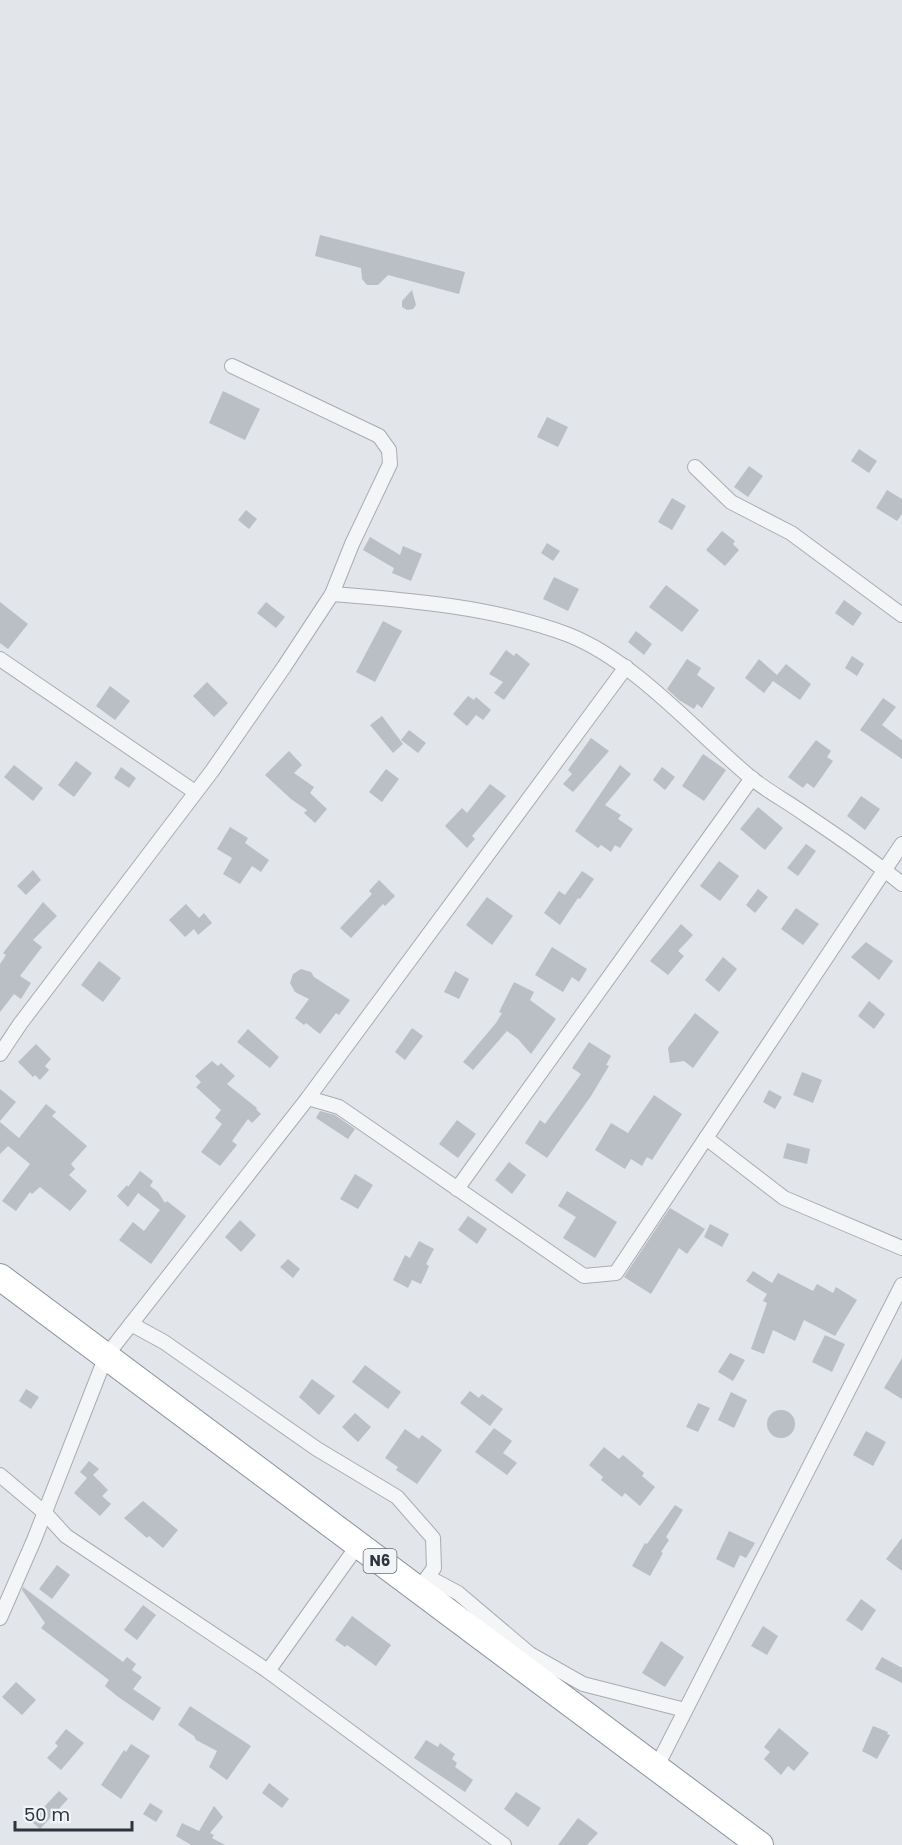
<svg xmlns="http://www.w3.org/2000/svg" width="902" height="1845" font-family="Poppins,sans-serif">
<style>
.building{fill:#babfc5}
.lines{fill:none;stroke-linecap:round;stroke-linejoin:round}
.street-casing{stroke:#a8acb3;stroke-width:16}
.highway-casing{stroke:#8b939e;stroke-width:28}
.street{stroke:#f4f5f7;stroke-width:14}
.highway{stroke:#fff;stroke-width:26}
.labels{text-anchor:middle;stroke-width:4.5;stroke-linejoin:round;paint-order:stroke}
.shield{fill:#f1f4f6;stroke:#676e76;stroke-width:1.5}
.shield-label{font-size:15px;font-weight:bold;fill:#2c343f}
</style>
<rect width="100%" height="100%" fill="#e2e5e9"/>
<g class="building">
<path d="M320 235 465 272 459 294 388 275 378 285H367L362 279 361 268 315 256Z"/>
<path d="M412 290 416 305 413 309 407 310 402 307V301Z"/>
<path d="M223 391 260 409 245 440 209 423Z"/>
<path d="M547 417 568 427 558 447 537 437Z"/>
<path d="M859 449 877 461 869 473 851 461Z"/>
<path d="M749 466 763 476 748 497 734 487Z"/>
<path d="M887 490 902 499V514L897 521 876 508Z"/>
<path d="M672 498 686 506 672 530 658 522Z"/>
<path d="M246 510 257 519 249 529 238 520Z"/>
<path d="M722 531 735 541 733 544 739 550 725 566 706 550Z"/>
<path d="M370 537 400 555 403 546 422 554 411 581 392 573 394 568 363 550Z"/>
<path d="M547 543 560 551 553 561 541 553Z"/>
<path d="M554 577 579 589 568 611 543 599Z"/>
<path d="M666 585 699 610 682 632 649 607Z"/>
<path d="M844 600 862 613 853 626 835 613Z"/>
<path d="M0 602 28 624 8 649 0 643Z"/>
<path d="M266 602 285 617 276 628 257 613Z"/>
<path d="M383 621 402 631 375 682 356 672Z"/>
<path d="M636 631 652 644 644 655 628 642Z"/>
<path d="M506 650 514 656 516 653 530 664 504 700 494 693 503 682 489 674Z"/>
<path d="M852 656 864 664 857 676 845 668Z"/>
<path d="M687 659 701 668 697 675 715 688 702 708 697 704 694 709 679 700 667 689Z"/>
<path d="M759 659 777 675 786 664 811 684 800 700 773 681 764 693 745 678Z"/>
<path d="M207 682 228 703 214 717 193 696Z"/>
<path d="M110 686 130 701 115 720 96 706Z"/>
<path d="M468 696 474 700 476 697 491 710 483 720 476 715 467 726 453 714Z"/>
<path d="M883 698 896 707 882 725 902 740V759L860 730Z"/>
<path d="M382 716 403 744 393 753 370 725Z"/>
<path d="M409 730 426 743 418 753 401 740Z"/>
<path d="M591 738 609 751 573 792 563 784 572 774 568 770Z"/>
<path d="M816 740 831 751 827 757 833 761 814 788 807 783 803 788 788 777Z"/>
<path d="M289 751 302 765 294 773 314 787 310 793 327 809 315 823 304 813 307 810 291 799 265 775Z"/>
<path d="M703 754 726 770 704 801 682 786Z"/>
<path d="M76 761 92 773 74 797 58 785Z"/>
<path d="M14 765 43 788 33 801 4 777Z"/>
<path d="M620 765 631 774 605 805 621 815 618 819 633 829 620 848 615 845 611 852 601 845 598 848 575 831Z"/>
<path d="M121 767 136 778 129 788 114 778Z"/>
<path d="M662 767 675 777 665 790 653 780Z"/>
<path d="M386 769 399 779 382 802 369 792Z"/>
<path d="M490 784 506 796 472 836 475 839 467 848 445 826 462 808 467 813Z"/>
<path d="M861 796 880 809 865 830 847 816Z"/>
<path d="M758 807 783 828 765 850 740 829Z"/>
<path d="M230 827 248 838 245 843 269 860 261 872 252 866 240 884 223 874 232 858 217 849Z"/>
<path d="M806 844 816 851 798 876 787 868Z"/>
<path d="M719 861 739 876 720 901 700 886Z"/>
<path d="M33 870 41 880 26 895 17 886Z"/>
<path d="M582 871 594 879 580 899 578 898 560 925 544 913 559 891 565 895Z"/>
<path d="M379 880 395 896 385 906 383 904 351 938 340 928 372 894 369 891Z"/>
<path d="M758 889 768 897 755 913 746 905Z"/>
<path d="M487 897 513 916 492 945 466 925Z"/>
<path d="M43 902 57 916 33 940 42 947 20 976 31 983 21 999 14 994 0 1012V964L6 955 3 953Z"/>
<path d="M186 904 199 918 204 913 212 923 198 935 194 929 185 937 169 920Z"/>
<path d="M796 908 819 924 803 945 781 929Z"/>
<path d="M681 924 693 935 678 951 684 956 668 975 650 961Z"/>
<path d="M866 942 893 961 879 980 851 957Z"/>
<path d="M552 947 587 969 579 982 572 977 563 992 535 975Z"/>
<path d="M723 957 737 969 719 992 705 980Z"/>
<path d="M99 961 121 978 103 1002 81 985Z"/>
<path d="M301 969 311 972 314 977 350 1000 339 1015 336 1013 320 1034 306 1023 304 1025 295 1018 309 999 295 992 290 983 293 974Z"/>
<path d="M455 971 469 979 459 999 444 992Z"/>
<path d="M514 982 534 992 530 1000 556 1019 531 1054 518 1039 507 1031 473 1070 463 1062 496 1023 502 1013 499 1012Z"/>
<path d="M869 1001 885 1014 874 1029 858 1016Z"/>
<path d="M695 1013 719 1032 693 1068 684 1061 670 1063 668 1048Z"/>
<path d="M412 1028 423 1036 405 1060 395 1052Z"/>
<path d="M248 1029 279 1057 270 1068 237 1042Z"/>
<path d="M589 1042 611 1056 606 1065 609 1066 591 1096 547 1158 525 1143 540 1120 545 1124 581 1074 572 1068Z"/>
<path d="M36 1044 51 1059 45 1066 49 1070 40 1080 35 1075 33 1077 18 1062Z"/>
<path d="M212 1061 218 1066 221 1063 235 1076 227 1084 257 1108 256 1109 261 1114 252 1123 248 1119 232 1141 237 1145 220 1166 201 1152 222 1124 215 1118 221 1110 196 1087 201 1082 195 1076Z"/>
<path d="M802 1072 822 1080 813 1103 793 1095Z"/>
<path d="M0 1089 16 1102 0 1121Z"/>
<path d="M769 1090 782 1097 775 1109 763 1102Z"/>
<path d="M654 1095 682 1114 652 1160 647 1157 642 1166 631 1159 625 1169 595 1150 611 1123 628 1133Z"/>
<path d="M46 1104 56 1112 52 1116 87 1146 71 1164 75 1169 69 1175 87 1191 70 1211 40 1187 32 1194 30 1192 16 1211 2 1201 30 1164 8 1146 0 1154V1122L19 1138Z"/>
<path d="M320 1111 335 1115 355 1129 348 1139 316 1118Z"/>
<path d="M457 1120 476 1134 458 1158 439 1144Z"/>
<path d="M787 1143 810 1149 807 1164 783 1158Z"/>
<path d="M509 1162 526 1175 512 1194 495 1180Z"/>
<path d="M140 1171 153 1181 150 1186 158 1192 165 1203 167 1201 186 1216 151 1264 119 1240 133 1222 144 1231 160 1210 138 1193 128 1207 117 1196 127 1185 128 1187Z"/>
<path d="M355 1174 373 1185 358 1209 340 1199Z"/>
<path d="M567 1191 617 1222 595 1258 563 1238 576 1217 558 1206Z"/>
<path d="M670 1208 705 1229 687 1254 679 1248 651 1294 624 1277Z"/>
<path d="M468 1216 487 1229 477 1244 458 1230Z"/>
<path d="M240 1220 256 1235 241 1252 225 1237Z"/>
<path d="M710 1224 729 1234 722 1247 704 1237Z"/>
<path d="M419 1241 434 1249 426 1264 429 1266 421 1284 412 1280 408 1288 393 1280 405 1255 410 1258Z"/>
<path d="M288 1259 300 1269 293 1278 280 1267Z"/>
<path d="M753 1271 772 1283 778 1273 813 1291 817 1284 833 1293 836 1287 857 1300 835 1336 804 1320 795 1341 773 1330 764 1354 751 1349 767 1303 763 1301 767 1294 746 1281Z"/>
<path d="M825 1335 845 1344 832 1372 812 1362Z"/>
<path d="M730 1353 745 1360 733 1381 718 1372Z"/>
<path d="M902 1358V1399L884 1388Z"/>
<path d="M365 1365 401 1392 388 1409 352 1382Z"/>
<path d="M312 1379 335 1396 319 1415 299 1397Z"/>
<path d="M26 1389 39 1397 31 1409 19 1401Z"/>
<path d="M470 1391 479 1398 482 1394 503 1409 490 1426 460 1403Z"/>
<path d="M731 1392 747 1400 734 1428 718 1420Z"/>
<path d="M698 1403 710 1408 698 1432 686 1427Z"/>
<circle cx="781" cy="1424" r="14"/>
<path d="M355 1413 371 1427 358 1442 342 1427Z"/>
<path d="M494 1428 512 1441 503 1453 517 1463 507 1475 475 1452Z"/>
<path d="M405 1429 419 1439 422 1435 442 1450 417 1484 396 1470 398 1467 385 1458Z"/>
<path d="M866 1431 886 1442 873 1466 853 1455Z"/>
<path d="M604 1447 619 1459 623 1455 644 1473 642 1476 655 1487 640 1506 625 1493 622 1497 601 1480 603 1477 589 1465Z"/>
<path d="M89 1461 99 1469 93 1475 108 1490 102 1496 111 1504 100 1516 74 1493 87 1478 80 1472Z"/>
<path d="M143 1501 178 1530 163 1548 149 1536 147 1538 124 1518Z"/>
<path d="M675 1505 683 1510 666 1537 669 1540 661 1552 663 1553 650 1576 632 1566 645 1543 647 1544Z"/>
<path d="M729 1531 755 1543 746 1558 740 1555 734 1568 716 1559Z"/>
<path d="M902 1538V1571L886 1559Z"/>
<path d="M57 1565 70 1575 52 1599 39 1589Z"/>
<path d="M23 1587 123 1662 127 1657 136 1664 132 1670 142 1677 133 1689 161 1708 153 1721 117 1696 105 1686 109 1680 41 1628 45 1623 22 1590Z"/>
<path d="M861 1599 876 1610 862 1631 846 1620Z"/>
<path d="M143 1605 156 1615 137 1640 124 1630Z"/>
<path d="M352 1616 391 1645 376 1666 347 1645 345 1647 335 1640Z"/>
<path d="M763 1626 778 1636 767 1655 751 1646Z"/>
<path d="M661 1641 684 1657 665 1687 642 1673Z"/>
<path d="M882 1657 902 1668V1683L875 1669Z"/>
<path d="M16 1682 36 1700 22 1715 2 1697Z"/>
<path d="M190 1706 251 1746 227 1780 209 1767 217 1751 196 1740 194 1736 178 1725Z"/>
<path d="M873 1726 888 1732 887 1734 890 1735 877 1759 862 1751Z"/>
<path d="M779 1728 809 1753 794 1771 788 1766 781 1775 764 1759 770 1752 764 1747Z"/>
<path d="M66 1729 84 1743 61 1770 47 1758 58 1746 55 1743Z"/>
<path d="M426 1740 438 1747 440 1743 455 1754 452 1759 457 1763 455 1767 473 1780 465 1792 414 1758Z"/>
<path d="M131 1744 150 1756 121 1799 101 1785 124 1750 126 1752Z"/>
<path d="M269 1783 289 1799 282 1808 262 1793Z"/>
<path d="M59 1791 68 1799 40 1829 31 1821Z"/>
<path d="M516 1792 541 1808 528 1827 504 1809Z"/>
<path d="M150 1803 163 1811 156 1822 143 1814Z"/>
<path d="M214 1806 223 1817 210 1833 214 1835 212 1838 225 1845H191L176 1836 182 1823 199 1831Z"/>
<path d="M578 1818 598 1833 587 1845H558Z"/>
</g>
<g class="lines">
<defs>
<g id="street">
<path d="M695 467 731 502 791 533 902 615"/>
<path d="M332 594C409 600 496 607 569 635 636 662 694 730 750 777 767 791 788 802 806 815 839 837 871 859 902 884"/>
<path d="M0 659 195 792"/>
<path d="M0 1054 20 1024 212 771 284 667 332 594 352 544 390 464 389 450 379 436 232 366"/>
<path d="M308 1098 339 1107 584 1276 616 1273 902 844"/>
<path d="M706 1138 784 1198 902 1248"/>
<path d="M457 1189 752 778"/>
<path d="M131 1324 164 1342 317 1449 397 1497 433 1538 434 1568 418 1590"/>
<path d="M0 1475 45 1513 66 1536 268 1671 504 1845"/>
<path d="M428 1577 458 1593 530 1654 583 1684 685 1710"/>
<path d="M0 1618 34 1540 106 1356 308 1098 626 667"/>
<path d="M268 1671 358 1545"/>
<path d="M656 1768 902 1285"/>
</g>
<path id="highway" d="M0 1277 760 1845"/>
</defs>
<use href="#street" class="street-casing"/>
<use href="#highway" class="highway-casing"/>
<use href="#street" class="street"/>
<use href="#highway" class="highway"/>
</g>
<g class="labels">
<rect class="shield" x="363.5" y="1549" width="33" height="24" rx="4.5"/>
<g class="shield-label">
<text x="380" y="1566">N6</text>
</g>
</g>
<path d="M15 1821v9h117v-9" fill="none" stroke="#2c343f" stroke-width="3"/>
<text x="24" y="1821" font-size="18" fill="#2c343f" stroke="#f1f4f6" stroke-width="4.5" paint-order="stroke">50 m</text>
</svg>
